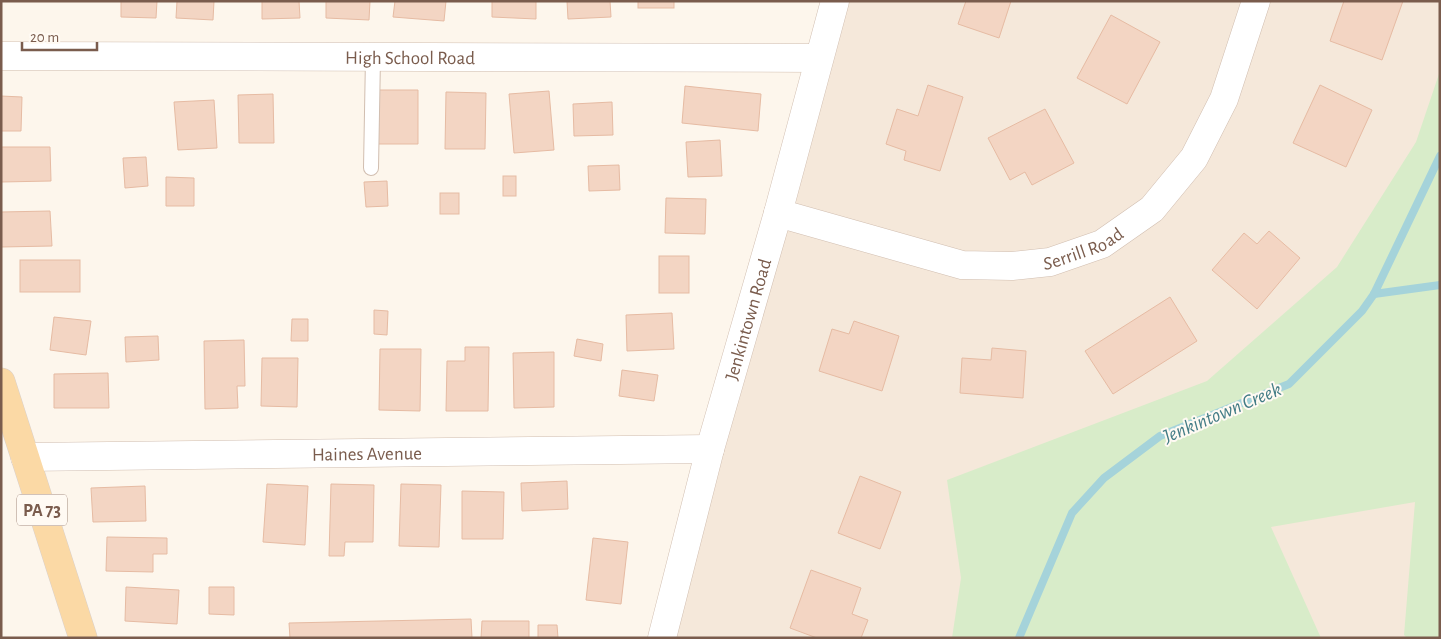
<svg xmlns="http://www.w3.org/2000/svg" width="1441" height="639" font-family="'Alegreya Sans',sans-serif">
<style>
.residential{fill:#f5e8da}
.green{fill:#d8ecc9}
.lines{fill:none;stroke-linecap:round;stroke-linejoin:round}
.stream{stroke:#a5d3da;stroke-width:8}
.building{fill:#f3d5c3;stroke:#e6bba3}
.lane-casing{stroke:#d1beb0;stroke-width:16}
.street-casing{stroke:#d1beb0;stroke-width:29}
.primary-casing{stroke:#dad1cd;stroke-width:29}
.lane{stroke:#fff;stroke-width:14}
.street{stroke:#fff;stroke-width:28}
.primary{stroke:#fbd9a5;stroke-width:28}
.labels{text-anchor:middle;stroke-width:4;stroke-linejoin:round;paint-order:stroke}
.shield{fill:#fffaf3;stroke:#a28b7f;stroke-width:1}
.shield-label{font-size:18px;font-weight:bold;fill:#7a5c4d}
.street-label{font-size:19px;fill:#7a5c4d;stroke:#fffaf3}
.water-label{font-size:20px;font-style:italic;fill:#437c86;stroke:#fffaf3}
</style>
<rect width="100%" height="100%" fill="#fdf6ec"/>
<path class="residential" d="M844 1H1440V638H668Z"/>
<path class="green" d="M1440 71V638H1407L1404 635 1415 502 1271 527 1321 638H952L961 578 947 480 1207 381 1337 267 1416 142Z"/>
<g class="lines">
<g class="stream">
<path d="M1374 294 1440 285"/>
<path d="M1019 638 1072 513 1104 478 1160 436 1289 384 1362 311 1374 294 1440 156"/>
</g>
</g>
<g class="building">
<path d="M121 1H157L156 18 121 17Z"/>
<path d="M177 1H214L213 20 176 18Z"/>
<path d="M262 1H299L300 18 262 19Z"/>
<path d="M326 1H370L369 20 326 18Z"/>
<path d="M395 1H446L444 21 393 17Z"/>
<path d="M492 1H536V19L492 17Z"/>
<path d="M567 1H610L611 17 568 19Z"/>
<rect x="638" y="1" width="36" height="7"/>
<path d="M966 1H1011L999 38 958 24Z"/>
<path d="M1344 1H1403L1382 60 1330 41Z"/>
<path d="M1111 15 1160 42 1127 104 1077 78Z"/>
<path d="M928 85 963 97 940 171 904 160 906 151 886 144 897 109 918 116Z"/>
<path d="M1320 85 1372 110 1346 167 1293 143Z"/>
<path d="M685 86 761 94 758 131 682 123Z"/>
<path d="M376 90H418V144H377Z"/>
<path d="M549 91 554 150 514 153 509 94Z"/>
<path d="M446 92 486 93 485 149H445Z"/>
<path d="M273 94 274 143H239L238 95Z"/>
<path d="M1 96 22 97 21 131H1Z"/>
<path d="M214 100 217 148 178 150 174 102Z"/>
<path d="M612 102 613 135 574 136 573 104Z"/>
<path d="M1045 109 1074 163 1032 185 1025 172 1010 180 988 138Z"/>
<path d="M720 140 722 176 688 177 686 142Z"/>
<path d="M1 147H50L51 181 1 182Z"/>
<path d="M146 157 148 186 125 188 123 158Z"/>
<path d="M619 165 620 190 589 191 588 166Z"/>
<rect x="503" y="176" width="13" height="20"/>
<path d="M166 177 194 178V206H166Z"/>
<path d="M387 181 388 206 366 207 364 182Z"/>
<rect x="440" y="193" width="19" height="21"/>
<path d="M666 198 706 199 705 234 665 233Z"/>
<path d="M50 211 52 246 1 247V212Z"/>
<path d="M1269 231 1300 258 1257 309 1212 270 1244 233 1257 244Z"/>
<rect x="659" y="256" width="30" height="37"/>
<rect x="20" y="260" width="60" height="32"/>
<path d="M1170 297 1197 341 1113 394 1085 351Z"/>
<path d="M374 310 388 311 387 335 374 334Z"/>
<path d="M672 313 674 349 627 351 626 315Z"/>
<path d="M54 317 91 321 86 355 50 350Z"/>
<path d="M292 319H308V341H291Z"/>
<path d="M854 321 899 336 882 391 819 371 832 329 849 334Z"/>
<path d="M158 336 159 360 126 362 125 337Z"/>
<path d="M577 339 603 344 601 361 574 356Z"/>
<path d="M244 340 245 386H237L238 408 205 409 204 341Z"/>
<path d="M465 347H489L488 411H446L447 361H465Z"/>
<path d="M992 348 1026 351 1023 398 960 393 962 358 991 360Z"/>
<path d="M380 349H421L420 411 379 410Z"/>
<path d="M554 352V407L514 408 513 353Z"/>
<path d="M262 358H298L297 407 261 406Z"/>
<path d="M622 370 658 375 654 401 619 396Z"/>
<path d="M108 373 109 408H54V374Z"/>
<path d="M860 476 901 492 880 549 838 533Z"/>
<path d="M567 481 568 509 522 511 521 483Z"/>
<path d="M267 484 308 486 305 545 263 542Z"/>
<path d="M331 484 374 485 373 542H345L344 556H329Z"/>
<path d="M401 484 441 485 439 547 399 546Z"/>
<path d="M145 486 146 521 93 522 91 488Z"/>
<path d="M462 491 504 492 503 539H462Z"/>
<path d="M107 537 167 538V554H153V572L106 571Z"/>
<path d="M593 538 628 542 621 604 586 600Z"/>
<path d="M811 570 861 588 852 614 868 620 861 638H817L790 628Z"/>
<path d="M126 587 179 590 177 624 125 621Z"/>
<path d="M209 587H234V615L209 614Z"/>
<path d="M471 619 472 638H290L289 623Z"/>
<path d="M482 621H529V638H481Z"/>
<path d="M538 625H557L558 638H586H538Z"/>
</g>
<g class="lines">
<defs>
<path id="lane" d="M371 168 373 57"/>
<g id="street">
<path id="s1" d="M1 56 818 58"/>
<path id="s2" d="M778 213 962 265 1012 266 1050 262 1102 244 1152 209 1194 158 1224 99 1256 1"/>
<path id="s3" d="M25 457 710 449"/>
<path id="s4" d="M662 638 710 449 778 213 835 1"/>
</g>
<path id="primary" d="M1 382 83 638"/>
</defs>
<use href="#lane" class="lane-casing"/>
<use href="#street" class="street-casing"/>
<use href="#primary" class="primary-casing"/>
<use href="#lane" class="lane"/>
<use href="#street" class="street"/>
<use href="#primary" class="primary"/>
</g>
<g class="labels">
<rect class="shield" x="17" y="494.5" width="50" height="31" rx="4"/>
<g class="shield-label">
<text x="42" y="516">PA 73</text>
</g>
<g class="street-label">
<text dy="7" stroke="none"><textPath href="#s1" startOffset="409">High School Road</textPath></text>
<text dy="7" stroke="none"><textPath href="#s2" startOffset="315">Serrill Road</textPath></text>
<text dy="7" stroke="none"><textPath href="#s4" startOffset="330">Jenkintown Road</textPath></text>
<text dy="7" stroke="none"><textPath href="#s3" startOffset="342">Haines Avenue</textPath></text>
</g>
<g class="water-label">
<text transform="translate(1222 412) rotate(-23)" y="7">Jenkintown Creek</text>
</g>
</g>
<rect width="1441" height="639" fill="none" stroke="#7a5c4d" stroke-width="5"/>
<path d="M22 42v8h75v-8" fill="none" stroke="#7a5c4d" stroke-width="2.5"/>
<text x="30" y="42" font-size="15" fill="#7a5c4d" stroke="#fffaf3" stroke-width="4" paint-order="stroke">20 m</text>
</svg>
